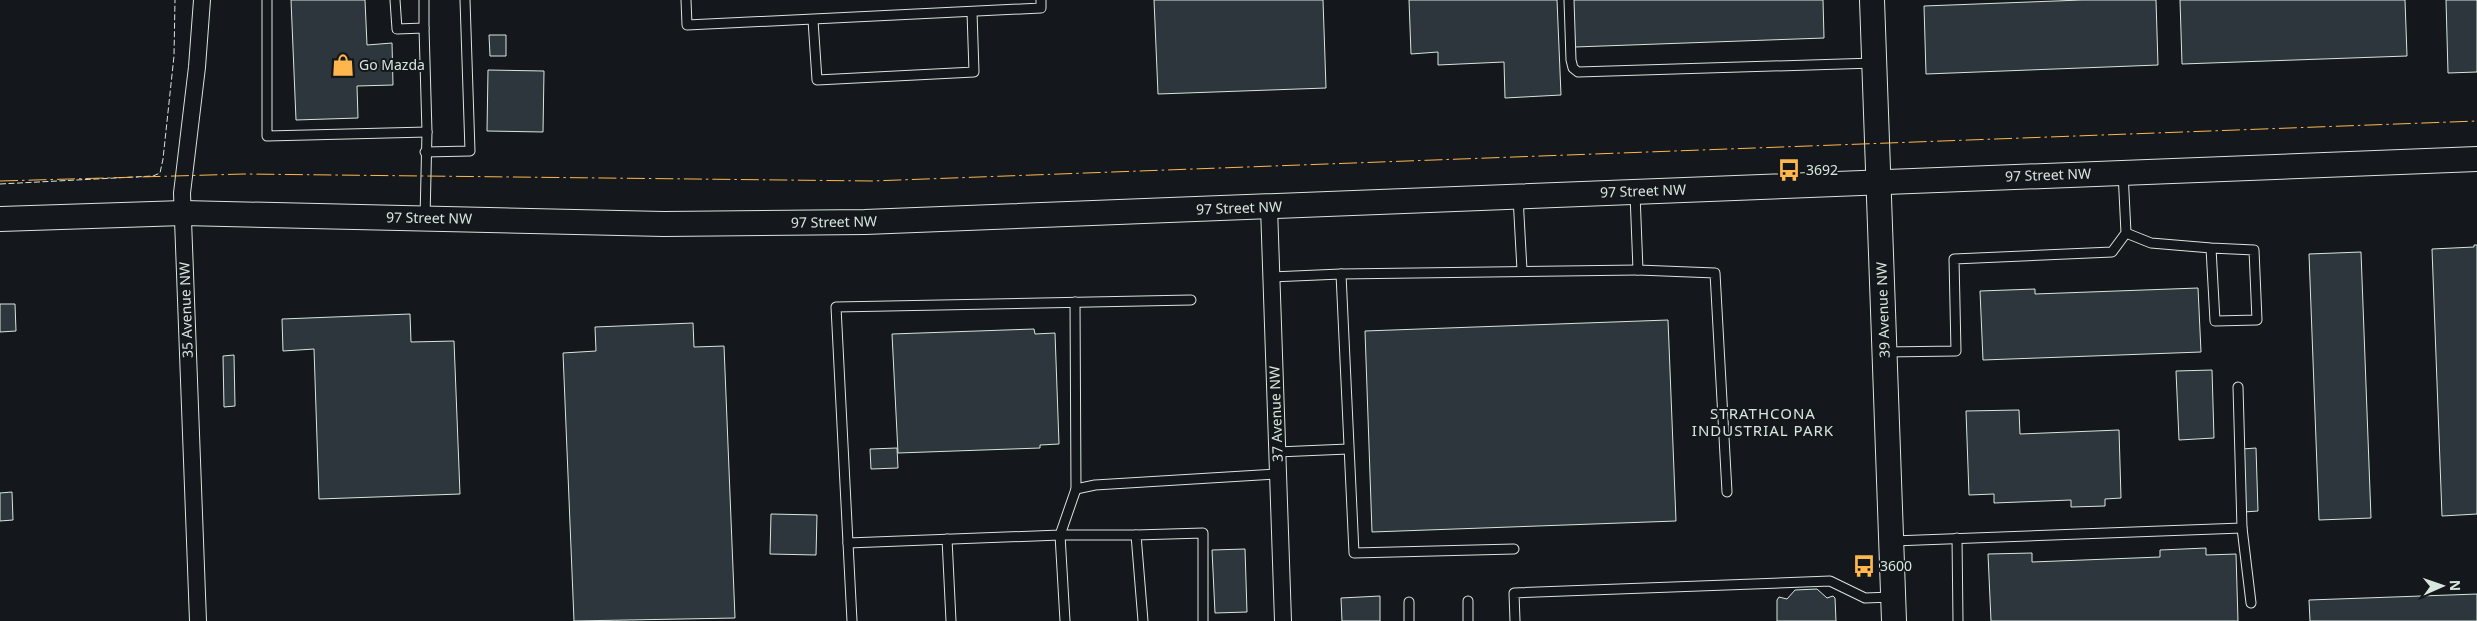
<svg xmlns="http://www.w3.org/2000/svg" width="2477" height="621" font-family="'Noto Sans',sans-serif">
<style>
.building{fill:#2c363c;stroke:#d8e6dc}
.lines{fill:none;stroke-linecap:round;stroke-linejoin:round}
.lane-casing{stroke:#d8e6dc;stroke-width:11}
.street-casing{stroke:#d8e6dc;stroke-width:18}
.secondary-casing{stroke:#d8e6dc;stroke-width:26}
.lane{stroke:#14181c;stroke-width:9}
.street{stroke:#14181c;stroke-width:16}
.secondary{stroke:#14181c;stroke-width:24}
.fence{stroke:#d8e6dc;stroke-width:1;stroke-dasharray:6 2.5;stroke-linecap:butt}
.power{stroke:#ffb74d;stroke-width:1;stroke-dasharray:18 4 2.5 4;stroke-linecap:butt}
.labels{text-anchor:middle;stroke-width:4;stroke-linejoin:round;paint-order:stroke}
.poi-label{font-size:14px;fill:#d8e6dc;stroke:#14181c;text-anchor:start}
.street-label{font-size:14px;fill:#d8e6dc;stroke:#14181c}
.neighbourhood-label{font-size:15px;letter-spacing:1px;fill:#d8e6dc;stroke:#14181c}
</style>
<rect width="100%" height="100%" fill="#14181c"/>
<g class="building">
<path d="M291 0H365L367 45 392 43 393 85 357 86 358 118 296 120Z"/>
<path d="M1154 0H1323L1326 88 1158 94Z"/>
<path d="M1409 0H1557L1561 95 1505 98 1504 62 1438 65V52L1411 54Z"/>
<path d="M1573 0H1823L1824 38 1575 47Z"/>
<path d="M2082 0H2156L2158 65 1926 74 1924 6Z"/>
<path d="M2180 0H2405L2407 56 2182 64Z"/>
<path d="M2446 0H2477V72L2448 73Z"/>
<path d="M489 35H506V56H490Z"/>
<path d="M488 70 544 71 543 132 487 131Z"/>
<path d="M2474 245H2477V514L2442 516 2432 249 2474 247Z"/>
<path d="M2361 252 2371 518 2319 520 2309 254Z"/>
<path d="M2198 288 2201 352 1983 360 1980 291 2035 289V294Z"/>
<path d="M0 304H15L16 331 0 332Z"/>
<path d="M410 314 411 342 454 341 460 494 319 499 314 349 283 351 282 319Z"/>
<path d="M1668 320 1676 521 1372 532 1365 331Z"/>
<path d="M693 323 694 347 724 346 735 618 574 621 563 353 596 351 595 327Z"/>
<path d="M1034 329 1035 334 1055 333 1059 444 1040 445V448L898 453 892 334Z"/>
<path d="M234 355 235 406 224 407 223 356Z"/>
<path d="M2212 370 2214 438 2179 440 2176 371Z"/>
<path d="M2019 410 2020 434 2119 430 2121 498 2105 499V506L2071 507V500L1994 503V494L1969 495 1966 411Z"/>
<path d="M897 448 898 468 871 469 870 449Z"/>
<path d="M2256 448 2258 511 2244 512 2242 449Z"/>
<path d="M12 492 13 520 0 521V493Z"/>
<path d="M771 514 817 515 816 555 770 554Z"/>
<path d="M2206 548V555L2236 554 2238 621H1991L1988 554 2032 553V562L2160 557V550Z"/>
<path d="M1245 549 1247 612 1215 613 1212 550Z"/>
<path d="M1817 589 1827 598 1833 596 1835 598 1836 621H1777V600L1779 597 1787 599 1795 590Z"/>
<path d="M2477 594V621H2310L2309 600Z"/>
<path d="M1380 596V621H1342L1341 598Z"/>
</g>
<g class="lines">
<defs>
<g id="lane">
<path d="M267 0V136L427 132"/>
<path d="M395 0 397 29 424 28 427 132 425 218"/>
<path d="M424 0V28"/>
<path d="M686 0 687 25 1041 8V0"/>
<path d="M1569 0 1571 60 1573 68 1578 72 1874 63"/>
<path d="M813 20 817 80 974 72 972 12"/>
<path d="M425 152 470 151 465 0"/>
<path d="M1635 194 1638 270 1715 273 1727 492"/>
<path d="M1518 197 1522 270"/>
<path d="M2126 233 2151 243 2211 248 2215 321 2257 320 2254 250 2211 248"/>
<path d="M1271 277 1341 274"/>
<path d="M1075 302 1076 489 1060 535 848 543 836 307 1191 300"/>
<path d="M1885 352 1956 351 1954 259 2112 252 2126 233 2123 172"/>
<path d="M2238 387 2242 528 2251 603"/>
<path d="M1277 452 1348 449"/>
<path d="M1076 489 1095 485 1278 474"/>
<path d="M1957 538 1958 621"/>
<path d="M947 539 951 621"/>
<path d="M1893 541 2242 528"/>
<path d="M848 543 852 621"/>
<path d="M1514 549 1354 553 1341 274 1638 270"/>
<path d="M1468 601V621"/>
<path d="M1409 602V621"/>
<path d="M1065 621 1060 535H1136"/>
<path d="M1143 621 1136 535 1203 533V621"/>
<path d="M1515 621 1514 593 1830 581 1865 598 1892 597"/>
</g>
<g id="street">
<path d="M1269 207 1283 621"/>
<path d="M198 621 182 193 197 67 202 0"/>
</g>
<g id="secondary">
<path d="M1872 0 1894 621"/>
<path d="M0 219 183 213 664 224 865 222 2477 159"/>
</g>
</defs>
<use href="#lane" class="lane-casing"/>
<use href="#street" class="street-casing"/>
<use href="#secondary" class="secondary-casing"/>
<use href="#lane" class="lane"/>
<use href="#street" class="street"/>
<use href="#secondary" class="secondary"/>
<path class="fence" d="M0 184 153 176 160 173 163 159 174 56 175 0"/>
<path class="power" d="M0 181 244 174 872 181 2477 121"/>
</g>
<defs>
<symbol id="shop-bare" viewBox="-9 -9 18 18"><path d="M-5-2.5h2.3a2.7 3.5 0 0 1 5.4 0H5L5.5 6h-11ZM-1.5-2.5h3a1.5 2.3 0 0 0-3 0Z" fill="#ffb74d" stroke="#14181c" stroke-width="2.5" paint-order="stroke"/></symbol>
<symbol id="bus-bare" viewBox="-9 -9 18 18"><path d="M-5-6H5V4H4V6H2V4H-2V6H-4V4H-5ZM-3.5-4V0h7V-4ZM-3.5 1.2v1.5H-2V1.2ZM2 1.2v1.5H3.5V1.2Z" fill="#ffb74d" stroke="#14181c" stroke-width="2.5" paint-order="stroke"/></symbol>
</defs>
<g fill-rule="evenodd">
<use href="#shop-bare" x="327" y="49" width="32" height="32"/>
<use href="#bus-bare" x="1773" y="154" width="32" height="32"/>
<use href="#bus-bare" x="1848" y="550" width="32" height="32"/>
</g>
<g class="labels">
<g class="poi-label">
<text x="359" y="70">Go Mazda</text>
<text x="1806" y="175">3692</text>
<text x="1880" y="571">3600</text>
</g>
<g class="street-label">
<text transform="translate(2048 175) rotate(-2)" y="5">97 Street NW</text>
<text transform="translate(1643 191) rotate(-2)" y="5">97 Street NW</text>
<text transform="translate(1239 208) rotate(-2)" y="5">97 Street NW</text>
<text transform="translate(429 218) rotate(1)" y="5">97 Street NW</text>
<text transform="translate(834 222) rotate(-1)" y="5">97 Street NW</text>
<text transform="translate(186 310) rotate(-92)" y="5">35 Avenue NW</text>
<text transform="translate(1883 310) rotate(-92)" y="5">39 Avenue NW</text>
<text transform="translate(1276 414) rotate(-92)" y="5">37 Avenue NW</text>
</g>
<g class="neighbourhood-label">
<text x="1763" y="419">STRATHCONA<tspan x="1763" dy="17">INDUSTRIAL PARK</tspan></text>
</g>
</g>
<g transform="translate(2442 586) rotate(88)" stroke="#14181c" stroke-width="4" paint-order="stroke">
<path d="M0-4L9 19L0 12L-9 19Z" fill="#d8e6dc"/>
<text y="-8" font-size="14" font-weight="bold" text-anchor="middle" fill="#d8e6dc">N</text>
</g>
</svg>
